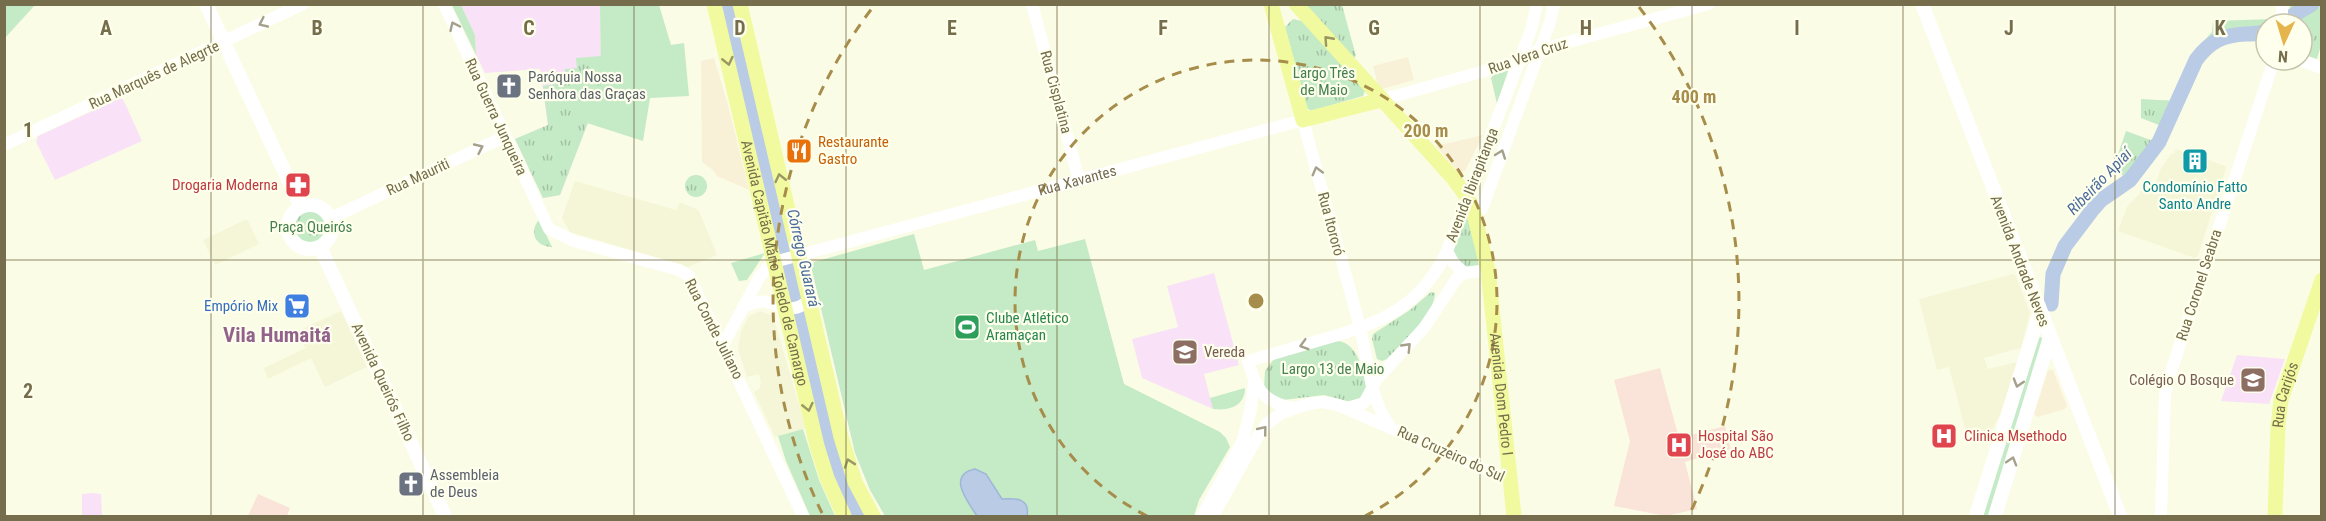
<svg xmlns="http://www.w3.org/2000/svg" width="2326" height="521" font-family="'Roboto Condensed',sans-serif">
<style>
.residential{fill:#f5f6d7}
.commercial{fill:#f9f1d7}
.education{fill:#f9e2f7}
.medical{fill:#fae4d9}
.grass{fill:#c4eac6}
.park{fill:url(#park-tufts)}
.water{fill:#bacbe6;stroke:#a0b6d8;stroke-width:1.5}
.lines{fill:none;stroke-linecap:round;stroke-linejoin:round}
.river{stroke:#bacbe6;stroke-width:15}
.tertiary{stroke:#fff;stroke-width:12}
.secondary{stroke:#fff;stroke-width:14}
.primary{stroke:#f2fa9f;stroke-width:15}
.oneway{stroke:#a5a08a}
.oneway2{stroke:#9a9764}
.grid{fill:none;stroke:#756d4b;stroke-width:1.5;stroke-opacity:0.55}
.ring{fill:none;stroke:#a78d4b;stroke-width:3;stroke-dasharray:10 8}
.labels{text-anchor:middle;stroke-width:4.5;stroke-linejoin:round;paint-order:stroke}
.street-label{font-size:15px;fill:#756d4b;stroke:#feffec}
.park-label{font-size:15px;fill:#45814f;stroke:#feffec}
.worship-label{font-size:15px;fill:#5b616d;stroke:#feffec;text-anchor:start}
.food-label{font-size:15px;fill:#c56008;stroke:#feffec;text-anchor:start}
.health-label{font-size:15px;fill:#be3a42;stroke:#feffec;text-anchor:start}
.culture-label{font-size:15px;fill:#0d838f;stroke:#feffec}
.shop-label{font-size:15px;fill:#366cbe;stroke:#feffec;text-anchor:end}
.leisure-label{font-size:15px;fill:#27864d;stroke:#feffec;text-anchor:start}
.education-label{font-size:15px;fill:#785e54;stroke:#feffec;text-anchor:start}
.water-label{font-size:16px;font-style:italic;fill:#4d6c9e;stroke:#feffec}
.district-label{font-size:21px;font-weight:bold;fill:#92628c;stroke:#feffec}
.grid-label{font-size:20px;text-anchor:middle;font-weight:bold;fill:#756d4b;stroke:#feffec;stroke-width:4.5;stroke-linejoin:round;paint-order:stroke}
.centre{fill:#a78d4b;stroke:#feffec;stroke-width:3}
.ring-label{font-size:18px;text-anchor:middle;font-weight:bold;fill:#a78d4b;stroke:#feffec;stroke-width:4.5;stroke-linejoin:round;paint-order:stroke}
</style>
<defs>
<pattern id="park-tufts" width="24" height="20" patternUnits="userSpaceOnUse" patternTransform="scale(1.5)"><rect width="24" height="20" fill="#c4eac6"/><path d="M3 7l-1-3M5 7V3M7 7l1-3M15 17l-1-3M17 17v-4M19 17l1-3" fill="none" stroke="#a4c2a3"/></pattern>
</defs>
<rect width="100%" height="100%" fill="#fbfce6"/>
<g class="residential">
<path d="M2176 149 2225 166 2226 168 2198 256 2195 258 2118 231 2127 207 2147 186 2154 188 2161 168 2172 153 2174 154Z"/>
<path d="M575 181 676 210 680 202 696 209 699 211 717 255 688 267 570 232 562 218Z"/>
<path d="M247 219 259 244 215 265 203 240Z"/>
<path d="M2013 274 2016 276 2030 313 2021 348 1984 358 1988 369 2017 362 2000 415 1992 429 1967 436 1949 367 1937 370 1919 299Z"/>
<path d="M341 311 367 367 325 387 311 358 268 379 264 368 306 348 297 331Z"/>
<path d="M760 311 773 316 806 428 775 437 754 392 759 389 761 384 759 374 747 377 738 349 741 331 749 316Z"/>
</g>
<g class="commercial">
<path d="M1408 57 1414 80 1382 89 1378 85 1373 66Z"/>
<path d="M714 58 728 105 749 190 717 176 713 170 702 162 701 61Z"/>
<path d="M1483 135 1465 171 1458 172 1436 146Z"/>
<path d="M2048 370H2053L2067 406 2065 409 2038 417 2034 414Z"/>
</g>
<g class="education">
<path d="M461 5H600L601 89 560 195 543 198 515 139 548 125 540 69 485 73 476 55 475 35Z"/>
<path d="M121 98 124 101 142 141 55 180 36 142 38 136Z"/>
<path d="M1214 273 1239 365 1204 374 1213 409 1142 378 1132 339 1178 327 1167 286Z"/>
<path d="M2237 355 2285 359 2269 404 2221 401Z"/>
<path d="M93 493 101 494 102 516H82V494Z"/>
</g>
<g class="medical">
<path d="M1660 368 1679 438 1725 426 1731 449 1685 462 1697 509 1666 516 1614 506 1630 441 1614 380Z"/>
<path d="M258 494 290 508 287 516H248Z"/>
</g>
<g class="grass">
<path d="M5 4 35 5 5 38 4 5Z"/>
<path d="M452 5H461L475 35 476 55Z"/>
<path d="M600 5H659L671 45 684 43 689 96 650 98 643 141 587 123 601 89Z"/>
<path d="M2273 19 2272 24H2266V33H2228L2200 45 2212 32 2213 21Z"/>
<path d="M1509 68 1497 104 1491 78 1494 74Z"/>
<path d="M914 234 924 270 1035 240 1038 251 1085 239 1124 384 1220 432 1226 438 1230 447 1199 500 1194 516H885L870 490 855 453 811 266 814 262Z"/>
<path d="M765 253 747 280 739 281 731 263Z"/>
<path d="M2041 337 2043 340 1989 516H1983L2038 338Z"/>
<path d="M1245 388C1245 406 1229 411 1213 409L1210 398Z"/>
<path d="M803 429 819 480 835 516H810L786 461 778 436Z"/>
</g>
<g class="park">
<path d="M1304 5H1342L1356 56 1354 58Z"/>
<path d="M2290 5H2321V45L2317 59 2302 54V24H2290Z"/>
<path d="M1293 19 1302 21 1365 91 1363 96 1311 111 1307 108 1285 27Z"/>
<path d="M601 56V89L560 195 543 198 515 139 548 125 543 86 556 84 555 77 565 76V69L577 68 576 58Z"/>
<path d="M2141 99 2176 101 2164 127 2141 118Z"/>
<path d="M2126 131 2156 142 2128 179 2113 169Z"/>
<circle cx="696" cy="186" r="11"/>
<path d="M1467 208 1470 214 1479 267H1466L1454 259 1453 249Z"/>
<circle cx="311" cy="227" r="17"/>
<path d="M539 220 552 247C536 247 528 232 539 220Z"/>
<path d="M1431 292 1435 293C1435 314 1401 344 1387 359L1382 361 1377 359 1372 339 1373 334 1410 310Z"/>
<path d="M1337 341C1359 342 1365 376 1367 395L1355 403 1324 395 1283 400 1276 399 1264 388 1265 371 1274 359Z"/>
</g>
<path class="water" d="M975 469 986 474 1002 499C1016 498 1030 498 1027 516H977C968 502 946 475 975 469Z"/>
<g class="lines">
<g class="river">
<path d="M726 4 828 436 843 486 858 516"/>
<path d="M2292 16 2312 4"/>
<path d="M2051 304 2053 274 2065 246 2093 209 2101 200 2130 180 2159 142 2196 60C2210 41 2223 35 2246 34 2254 34 2259 34 2266 31"/>
</g>
<g class="tertiary">
<path d="M444 4 549 229 574 241 679 270 689 276 803 516"/>
<path d="M1032 4 1079 180"/>
<path d="M2282 24V4"/>
<path d="M2299 60 2322 68"/>
<path d="M1381 100 1520 61 1539 50 1709 4"/>
<path d="M4 145 303 4"/>
<path d="M1482 209 1550 22 1554 4"/>
<path d="M331 218 506 136"/>
<path d="M1447 251 1453 262 1464 273"/>
<path d="M743 307C750 304 759 300 767 302 781 306 795 315 808 300"/>
<path id="s1" d="M723 345 760 276 774 262 1303 120C1321 190 1342 258 1360 328 1368 360 1370 401 1391 428"/>
<path d="M1293 408C1263 402 1256 389 1248 361 1273 354 1299 346 1324 339 1381 323 1421 307 1447 251L1531 30 1537 4"/>
<path d="M1347 408 1364 403 1377 379 1424 328 1457 278 1464 273 1488 270"/>
<path d="M1202 516 1243 440 1251 408 1254 382"/>
<path d="M1213 516 1259 434 1268 423 1282 413 1304 405 1322 402 1338 405 1511 481"/>
<path d="M2161 516 2165 395 2168 381 2274 60"/>
</g>
<g class="secondary">
<path d="M206 4 301 207"/>
<path d="M1922 4 2120 516"/>
<circle cx="310" cy="227" r="22"/>
<path d="M320 247 445 516"/>
<path d="M1976 516 2040 312"/>
<path d="M1995 516 2050 337"/>
</g>
<g class="primary">
<path id="s2" d="M714 4 817 446 827 478 844 516"/>
<path d="M740 4 841 437 855 482 873 516"/>
<path d="M1271 4 1303 120 1381 100"/>
<path id="s3" d="M1296 4 1453 178 1467 197 1473 210 1488 270 1514 516"/>
<path id="s4" d="M2275 516 2278 426 2281 400 2322 280"/>
</g>
</g>
<defs><path id="oneway-chevron" d="M-2-3.5L2.5 0L-2 3.5" fill="none" stroke-width="1.6" stroke-linecap="round" stroke-linejoin="round" transform="scale(1.5)"/></defs>
<g class="oneway">
<use href="#oneway-chevron" transform="translate(263 23) rotate(155)"/>
<use href="#oneway-chevron" transform="translate(454 26) rotate(-115)"/>
<use href="#oneway-chevron" transform="translate(479 148) rotate(-25)"/>
<use href="#oneway-chevron" transform="translate(1501 154) rotate(-70)"/>
<use href="#oneway-chevron" transform="translate(1317 171) rotate(-105)"/>
<use href="#oneway-chevron" transform="translate(1304 345) rotate(164)"/>
<use href="#oneway-chevron" transform="translate(1407 347) rotate(-46)"/>
<use href="#oneway-chevron" transform="translate(2018 383) rotate(107)"/>
<use href="#oneway-chevron" transform="translate(1263 430) rotate(-51)"/>
<use href="#oneway-chevron" transform="translate(2012 461) rotate(-73)"/>
</g>
<g class="oneway2">
<use href="#oneway-chevron" transform="translate(1328 40) rotate(-132)"/>
<use href="#oneway-chevron" transform="translate(728 61) rotate(77)"/>
<use href="#oneway-chevron" transform="translate(780 178) rotate(-103)"/>
<use href="#oneway-chevron" transform="translate(808 407) rotate(77)"/>
<use href="#oneway-chevron" transform="translate(849 463) rotate(-109)"/>
</g>
<path class="grid" d="M211 4V516M423 4V516M634 4V516M846 4V516M1057 4V516M1269 4V516M1480 4V516M1692 4V516M1903 4V516M2115 4V516M4 260H2322"/>
<g class="ring">
<path d="M1147 516A241 241 0 1 1 1365 516"/>
<path d="M822 513A483 483 0 0 1 873 7M1639 7A483 483 0 0 1 1690 513"/>
</g>
<defs>
<symbol id="church-square" viewBox="-11 -11 22 22"><rect x="-9" y="-9" width="18" height="18" rx="4" fill="#6b7280" stroke="#feffec"/><path d="M-1.2-6h2.4v3.5h3.3v2.4h-3.3V6h-2.4V-.1h-3.3v-2.4h3.3Z" fill="#fff"/></symbol>
<symbol id="restaurant-square" viewBox="-11 -11 22 22"><rect x="-9" y="-9" width="18" height="18" rx="4" fill="#e8710a" stroke="#feffec"/><path d="M-5-6h1v4h1v-4h1v4h1v-4h1v5L-1.5 .5V6h-2V.5L-5-1ZM5-6V6H3V1.5H1.5Q1.5-4 5-6Z" fill="#fff"/></symbol>
<symbol id="building-square" viewBox="-11 -11 22 22"><rect x="-9" y="-9" width="18" height="18" rx="4" fill="#0f9aa8" stroke="#feffec"/><path d="M-4-6H4V6H1V3H-1V6H-4ZM-2.5-4.3h1.7v1.8h-1.7ZM.8-4.3h1.7v1.8H.8ZM-2.5-1h1.7V.8h-1.7ZM.8-1h1.7V.8H.8Z" fill="#fff"/></symbol>
<symbol id="pharmacy-square" viewBox="-11 -11 22 22"><rect x="-9" y="-9" width="18" height="18" rx="4" fill="#e0444e" stroke="#feffec"/><path d="M-2-6h4v4h4v4h-4v4h-4v-4h-4v-4h4Z" fill="#fff"/></symbol>
<symbol id="supermarket-square" viewBox="-11 -11 22 22"><rect x="-9" y="-9" width="18" height="18" rx="4" fill="#3f7fe0" stroke="#feffec"/><path d="M-6-5.5h2.5l.6 2H6L4.5 2H-2.5L-4.4-4H-6ZM-1.5 3.2a1.3 1.3 0 1 0 .1 0ZM3 3.2a1.3 1.3 0 1 0 .1 0Z" fill="#fff"/></symbol>
<symbol id="stadium-square" viewBox="-11 -11 22 22"><rect x="-9" y="-9" width="18" height="18" rx="4" fill="#2e9e5b" stroke="#feffec"/><path d="M0-5a6.5 5 0 1 0 0 10a6.5 5 0 1 0 0-10ZM-3.5-1.8h7v3.6h-7Z" fill="#fff"/></symbol>
<symbol id="school-square" viewBox="-11 -11 22 22"><rect x="-9" y="-9" width="18" height="18" rx="4" fill="#8d6e63" stroke="#feffec"/><path d="M0-5L7-2L0 1L-7-2ZM-4 1L0 2.5L4 1V4Q0 6-4 4Z" fill="#fff"/></symbol>
<symbol id="hospital-square" viewBox="-11 -11 22 22"><rect x="-9" y="-9" width="18" height="18" rx="4" fill="#e0444e" stroke="#feffec"/><path d="M-5-5h3v3.5h4V-5h3V5h-3V1.5h-4V5h-3Z" fill="#fff"/></symbol>
</defs>
<g fill-rule="evenodd">
<use href="#church-square" x="494" y="71" width="30" height="30"/>
<use href="#restaurant-square" x="784" y="136" width="30" height="30"/>
<use href="#building-square" x="2180" y="146" width="30" height="30"/>
<use href="#pharmacy-square" x="283" y="170" width="30" height="30"/>
<use href="#supermarket-square" x="282" y="291" width="30" height="30"/>
<use href="#stadium-square" x="952" y="312" width="30" height="30"/>
<use href="#school-square" x="1170" y="337" width="30" height="30"/>
<use href="#school-square" x="2238" y="365" width="30" height="30"/>
<use href="#hospital-square" x="1929" y="421" width="30" height="30"/>
<use href="#hospital-square" x="1664" y="430" width="30" height="30"/>
<use href="#church-square" x="396" y="469" width="30" height="30"/>
</g>
<g class="labels">
<g class="street-label">
<text transform="translate(1528 56) rotate(-19)" y="5">Rua Vera Cruz</text>
<text transform="translate(154 75) rotate(-25)" y="5">Rua Marquês de Alegrte</text>
<text transform="translate(1056 92) rotate(75)" y="5">Rua Cisplatina</text>
<text transform="translate(496 117) rotate(65)" y="5">Rua Guerra Junqueira</text>
<text transform="translate(418 177) rotate(-25)" y="5">Rua Mauriti</text>
<text dy="5" stroke="none"><textPath href="#s1" startOffset="412">Rua Xavantes</textPath></text>
<text transform="translate(1472 185) rotate(-69)" y="5">Avenida Ibirapitanga</text>
<text transform="translate(1331 224) rotate(75)" y="5">Rua Itororó</text>
<text transform="translate(2020 261) rotate(69)" y="5">Avenida Andrade Neves</text>
<text dy="5" stroke="none"><textPath href="#s2" startOffset="266">Avenida Capitão Mário Toledo de Camargo</textPath></text>
<text transform="translate(2199 285) rotate(-72)" y="5">Rua Coronel Seabra</text>
<text transform="translate(714 329) rotate(63)" y="5">Rua Conde Juliano</text>
<text transform="translate(383 382) rotate(65)" y="5">Avenida Queirós Filho</text>
<text dy="5" stroke="none"><textPath href="#s3" startOffset="459">Avenida Dom Pedro I</textPath></text>
<text dy="5" stroke="none"><textPath href="#s4" startOffset="122">Rua Carijós</textPath></text>
<text transform="translate(1451 454) rotate(24)" y="5">Rua Cruzeiro do Sul</text>
</g>
<g class="park-label">
<text x="1324" y="78">Largo Três<tspan x="1324" dy="17">de Maio</tspan></text>
<text x="311" y="232">Praça Queirós</text>
<text x="1333" y="374">Largo 13 de Maio</text>
</g>
<g class="worship-label">
<text x="528" y="82">Paróquia Nossa<tspan x="528" dy="17">Senhora das Graças</tspan></text>
<text x="430" y="480">Assembleia<tspan x="430" dy="17">de Deus</tspan></text>
</g>
<g class="food-label">
<text x="818" y="147">Restaurante<tspan x="818" dy="17">Gastro</tspan></text>
</g>
<g class="health-label">
<text x="278" y="190" text-anchor="end">Drogaria Moderna</text>
<text x="1698" y="441">Hospital São<tspan x="1698" dy="17">José do ABC</tspan></text>
<text x="1964" y="441">Clinica Msethodo</text>
</g>
<g class="culture-label">
<text x="2195" y="192">Condomínio Fatto<tspan x="2195" dy="17">Santo Andre</tspan></text>
</g>
<g class="shop-label">
<text x="278" y="311">Empório Mix</text>
</g>
<g class="leisure-label">
<text x="986" y="323">Clube Atlético<tspan x="986" dy="17">Aramaçan</tspan></text>
</g>
<g class="education-label">
<text x="1204" y="357">Vereda</text>
<text x="2234" y="385" text-anchor="end">Colégio O Bosque</text>
</g>
<g class="water-label">
<text transform="translate(2099 181) rotate(-46)" y="6">Ribeirão Apiaí</text>
<text transform="translate(804 258) rotate(77)" y="6">Córrego Guarará</text>
</g>
<g class="district-label">
<text x="277" y="342">Vila Humaitá</text>
</g>
</g>
<g class="grid-label">
<text x="106" y="35">A</text>
<text x="317" y="35">B</text>
<text x="529" y="35">C</text>
<text x="740" y="35">D</text>
<text x="952" y="35">E</text>
<text x="1163" y="35">F</text>
<text x="1374" y="35">G</text>
<text x="1586" y="35">H</text>
<text x="1797" y="35">I</text>
<text x="2009" y="35">J</text>
<text x="2220" y="35">K</text>
<text x="28" y="137">1</text>
<text x="28" y="398">2</text>
</g>
<circle cx="1256" cy="301" r="9" class="centre"/>
<g class="ring-label">
<text x="1694" y="103">400 m</text>
<text x="1426" y="137">200 m</text>
</g>
<rect width="2326" height="521" fill="none" stroke="#756d4b" stroke-width="12"/>
<g transform="translate(2284 42) rotate(184)"><circle r="28" fill="#feffec" stroke="#c7c5ac" stroke-width="1.5"/>
<path d="M0-4.5L10 22L0 15L-10 22Z" fill="#e5b44c"/>
<text y="-9" font-size="16" font-weight="bold" text-anchor="middle" fill="#756d4b">N</text>
</g>
</svg>
